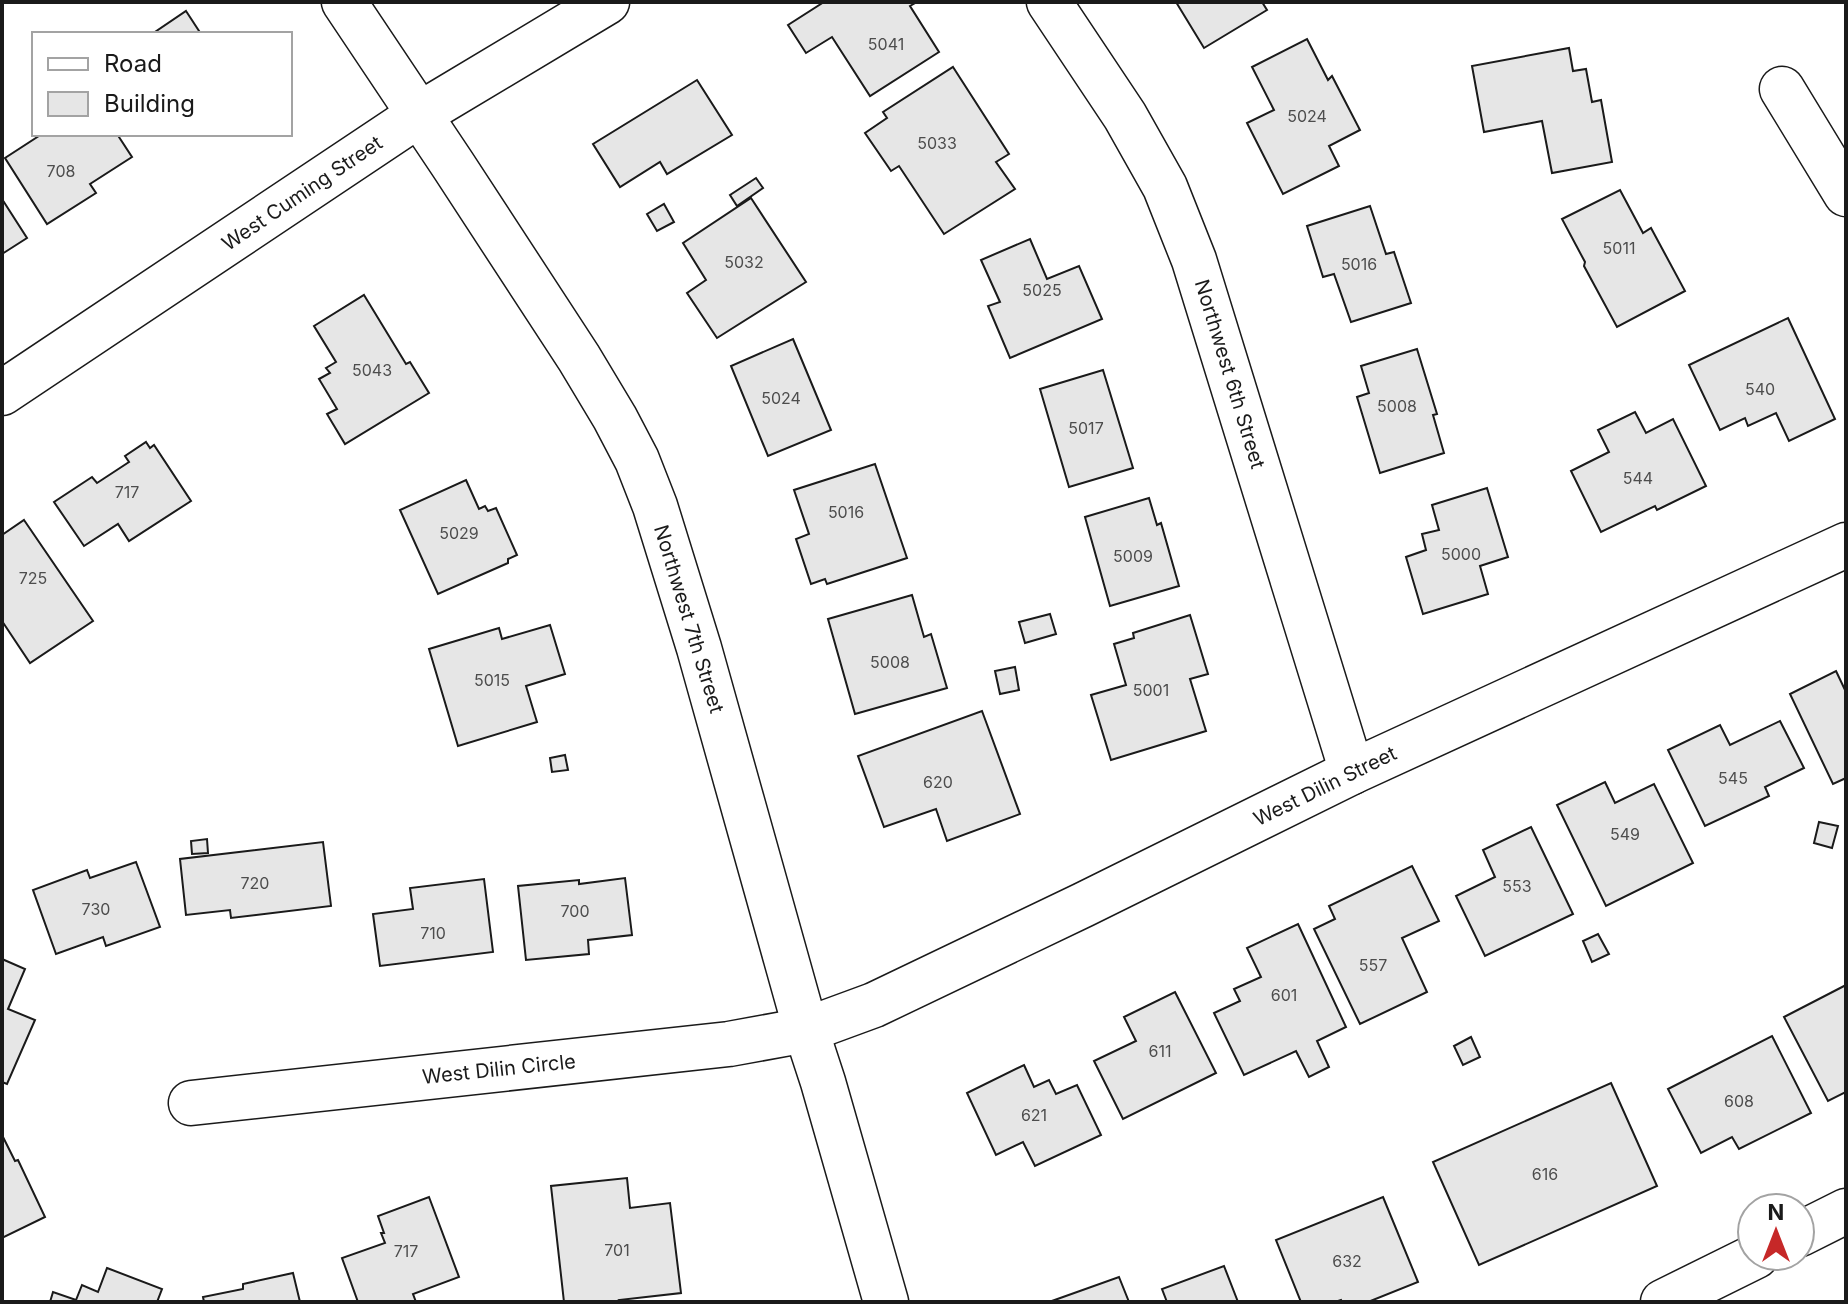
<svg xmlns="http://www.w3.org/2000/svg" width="1848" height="1304" font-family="Inter,sans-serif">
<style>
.building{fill:#e6e6e6;stroke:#1a1a1a;stroke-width:2}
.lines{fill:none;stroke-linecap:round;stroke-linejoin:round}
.minor-casing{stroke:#1a1a1a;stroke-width:47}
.minor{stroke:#fff;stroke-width:44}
.labels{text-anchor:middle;stroke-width:6;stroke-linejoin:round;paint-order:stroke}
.number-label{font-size:16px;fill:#4d4d4d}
.street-label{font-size:20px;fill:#1a1a1a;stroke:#fff}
</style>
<rect width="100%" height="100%" fill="#fff"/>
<g class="building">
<path d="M824 2H917L910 6 939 52 870 96 832 37 806 53 788 25Z"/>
<path d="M1176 2H1262L1267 10 1204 48Z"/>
<path d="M186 11 201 34H152Z"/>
<path d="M1307 39 1328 80 1332 76 1360 130 1329 146 1339 166 1283 194 1247 123 1274 110 1252 67Z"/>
<path d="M1569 48 1573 71 1586 69 1592 102 1601 100 1612 162 1552 173 1542 121 1484 132 1472 66Z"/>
<path d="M953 67 1009 154 996 162 1015 189 944 234 899 166 891 171 865 133 887 118 883 112Z"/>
<path d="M697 80 732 135 667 174 660 162 620 187 593 144Z"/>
<path d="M42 134H117L132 157 90 184 96 193 47 224 5 158Z"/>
<path d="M756 178 763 188 737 206 730 195Z"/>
<path d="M1620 190 1643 233 1651 228 1685 291 1617 327 1584 266 1585 262 1562 219Z"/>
<path d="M751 198 806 282 717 338 687 293 706 280 683 243Z"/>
<path d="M2 199 27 238 2 254Z"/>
<path d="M664 204 674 222 657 231 647 214Z"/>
<path d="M1370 206 1386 254 1394 252 1411 303 1351 322 1334 274 1323 277 1307 226Z"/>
<path d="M1030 239 1047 279 1079 266 1102 319 1010 358 988 306 1000 302 981 260Z"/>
<path d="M364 295 406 364 410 362 429 393 345 444 327 414 337 409 319 379 330 373 326 368 336 362 314 326Z"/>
<path d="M1788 318 1835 419 1789 441 1776 413 1748 426 1745 418 1720 430 1689 365Z"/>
<path d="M793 339 831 430 768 456 731 366Z"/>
<path d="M1417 349 1437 414 1433 415 1444 453 1380 473 1357 397 1369 393 1361 366Z"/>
<path d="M1103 370 1133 468 1069 487 1040 389Z"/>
<path d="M1635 412 1646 433 1673 419 1706 486 1657 510 1655 506 1601 532 1571 471 1609 452 1598 430Z"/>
<path d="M146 442 150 448 154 445 191 501 129 541 118 524 84 546 54 502 92 477 97 483 129 462 125 456Z"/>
<path d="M875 464 907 558 827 584 825 579 811 584 796 539 809 534 794 490Z"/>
<path d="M466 480 479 509 485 506 488 511 496 508 517 555 508 559V563L438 594 400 510Z"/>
<path d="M1487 488 1508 557 1480 566 1488 594 1423 614 1406 557 1426 550 1422 534 1439 530 1432 505Z"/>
<path d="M1149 498 1157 525 1161 523 1179 586 1110 606 1085 517Z"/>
<path d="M24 520 93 621 30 663 2 621V535Z"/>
<path d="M912 595 924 637 931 634 947 688 855 714 828 619Z"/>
<path d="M1050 614 1056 634 1025 643 1019 622Z"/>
<path d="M1190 615 1208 674 1190 679 1206 731 1111 760 1091 695 1126 685 1114 644 1134 638 1133 633Z"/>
<path d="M550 625 565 674 526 686 537 722 458 746 429 649 499 628 502 639Z"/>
<path d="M1015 667 1019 690 1000 694 995 671Z"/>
<path d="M1836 671 1846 692V778L1833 784 1790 694Z"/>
<path d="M982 711 1020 814 947 841 936 809 884 827 858 756Z"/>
<path d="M1780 721 1804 768 1765 787 1769 796 1705 826 1668 750 1720 725 1730 745Z"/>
<path d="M565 755 568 770 552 772 550 758Z"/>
<path d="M1605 782 1615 803 1654 784 1693 863 1606 906 1557 805Z"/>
<path d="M1819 822 1838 826 1832 848 1814 843Z"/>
<path d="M1531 827 1573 914 1485 956 1456 896 1495 877 1483 850Z"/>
<path d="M207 839 208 853 192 854 191 841Z"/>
<path d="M323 842 331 906 231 918 230 910 186 915 180 859Z"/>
<path d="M136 862 160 927 106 946 103 937 56 954 33 890 87 870 90 878Z"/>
<path d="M1412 866 1439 921 1402 938 1427 992 1360 1024 1314 929 1335 919 1329 906Z"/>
<path d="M625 878 632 935 588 940 589 954 526 960 518 886 579 880V884Z"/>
<path d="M484 879 493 952 380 966 373 914 413 909 410 888Z"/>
<path d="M1298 924 1346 1027 1317 1041 1329 1067 1309 1077 1296 1051 1244 1075 1214 1013 1240 1001 1234 989 1261 977 1247 948Z"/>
<path d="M1598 934 1609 954 1592 962 1583 941Z"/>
<path d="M2 959 25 969 8 1009 35 1020 7 1084 2 1082Z"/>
<path d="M1846 985V1092L1828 1101 1784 1017Z"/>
<path d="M1175 992 1216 1073 1123 1119 1094 1061 1136 1041 1124 1017Z"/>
<path d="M1772 1036 1811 1113 1739 1149 1732 1137 1701 1153 1668 1089Z"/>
<path d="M1471 1037 1480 1057 1463 1065 1454 1046Z"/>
<path d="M1024 1065 1034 1087 1049 1080 1056 1094 1077 1085 1101 1135 1035 1166 1023 1142 996 1155 967 1093Z"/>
<path d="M1611 1083 1657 1186 1479 1265 1433 1162Z"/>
<path d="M2 1135 15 1161 18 1160 45 1217 2 1238Z"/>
<path d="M627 1178 630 1208 670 1203 681 1293 619 1300 620 1302H564L551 1186Z"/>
<path d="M429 1197 459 1277 413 1294 416 1302H358L342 1258 385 1243 381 1233H384L378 1216Z"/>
<path d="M1383 1197 1418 1282 1368 1302H1342L1341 1300 1335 1302H1301L1276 1240Z"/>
<path d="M1224 1266 1238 1302H1167L1162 1289Z"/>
<path d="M107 1268 162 1289 157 1302H50L53 1292 76 1300 82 1285 98 1292Z"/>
<path d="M293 1273 300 1302H204L203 1297 243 1289V1284Z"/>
<path d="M1119 1277 1129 1302H1049Z"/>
</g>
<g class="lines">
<defs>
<g id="minor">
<path d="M344 2 453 165 579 358 615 418 637 460 655 506 699 648 806 1030 823 1082 886 1302"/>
<path d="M1049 2 1125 116 1165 187 1194 260 1352 772"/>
<path d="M1782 89 1846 194"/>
<path d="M2 393 420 114 607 2"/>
<path d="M191 1103 729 1044 806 1030 874 1005 1083 905 1352 772 1846 545"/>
<path d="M1800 1234 1846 1211"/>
<path d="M1663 1302 1756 1256"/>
</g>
</defs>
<use href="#minor" class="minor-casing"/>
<use href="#minor" class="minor"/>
</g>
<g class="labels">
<g class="number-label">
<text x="886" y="50">5041</text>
<text x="1307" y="122">5024</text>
<text x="937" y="149">5033</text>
<text x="61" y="177">708</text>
<text x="1619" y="254">5011</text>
<text x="744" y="268">5032</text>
<text x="1359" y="270">5016</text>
<text x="1042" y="296">5025</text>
<text x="372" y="376">5043</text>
<text x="1760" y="395">540</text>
<text x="781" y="404">5024</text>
<text x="1397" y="412">5008</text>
<text x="1086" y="434">5017</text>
<text x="1638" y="484">544</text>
<text x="127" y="498">717</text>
<text x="846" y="518">5016</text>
<text x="459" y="539">5029</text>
<text x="1461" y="560">5000</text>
<text x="1133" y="562">5009</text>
<text x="33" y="584">725</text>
<text x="890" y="668">5008</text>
<text x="492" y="686">5015</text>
<text x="1151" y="696">5001</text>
<text x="1733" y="784">545</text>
<text x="938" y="788">620</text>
<text x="1625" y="840">549</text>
<text x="255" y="889">720</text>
<text x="1517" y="892">553</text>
<text x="96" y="915">730</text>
<text x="575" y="917">700</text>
<text x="433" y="939">710</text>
<text x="1373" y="971">557</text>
<text x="1284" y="1001">601</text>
<text x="1160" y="1057">611</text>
<text x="1739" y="1107">608</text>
<text x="1034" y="1121">621</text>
<text x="1545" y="1180">616</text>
<text x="617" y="1256">701</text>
<text x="406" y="1257">717</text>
<text x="1347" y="1267">632</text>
</g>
<g class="street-label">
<text transform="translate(302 193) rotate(-34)" y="7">West Cuming Street</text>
<text transform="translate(1230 374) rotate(73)" y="7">Northwest 6th Street</text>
<text transform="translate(689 619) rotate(73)" y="7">Northwest 7th Street</text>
<text transform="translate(1325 786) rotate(-26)" y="7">West Dilin Street</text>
<text transform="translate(499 1069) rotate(-6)" y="7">West Dilin Circle</text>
</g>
</g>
<rect width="1848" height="1304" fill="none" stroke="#1a1a1a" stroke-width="8"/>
<rect x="32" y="32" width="260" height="104" fill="#ffffff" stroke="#a3a3a3" stroke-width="2"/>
<rect x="48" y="58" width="40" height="12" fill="#ffffff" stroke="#a3a3a3" stroke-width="2"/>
<text x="104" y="72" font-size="24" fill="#1a1a1a">Road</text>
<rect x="48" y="92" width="40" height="24" fill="#e6e6e6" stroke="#a3a3a3" stroke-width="2"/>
<text x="104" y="112" font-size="24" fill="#1a1a1a">Building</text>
<g transform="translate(1776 1232)"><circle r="38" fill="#ffffff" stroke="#a3a3a3" stroke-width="2"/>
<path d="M0-6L14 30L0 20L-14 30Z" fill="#c62828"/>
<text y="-12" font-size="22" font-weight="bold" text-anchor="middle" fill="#1a1a1a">N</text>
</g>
</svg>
